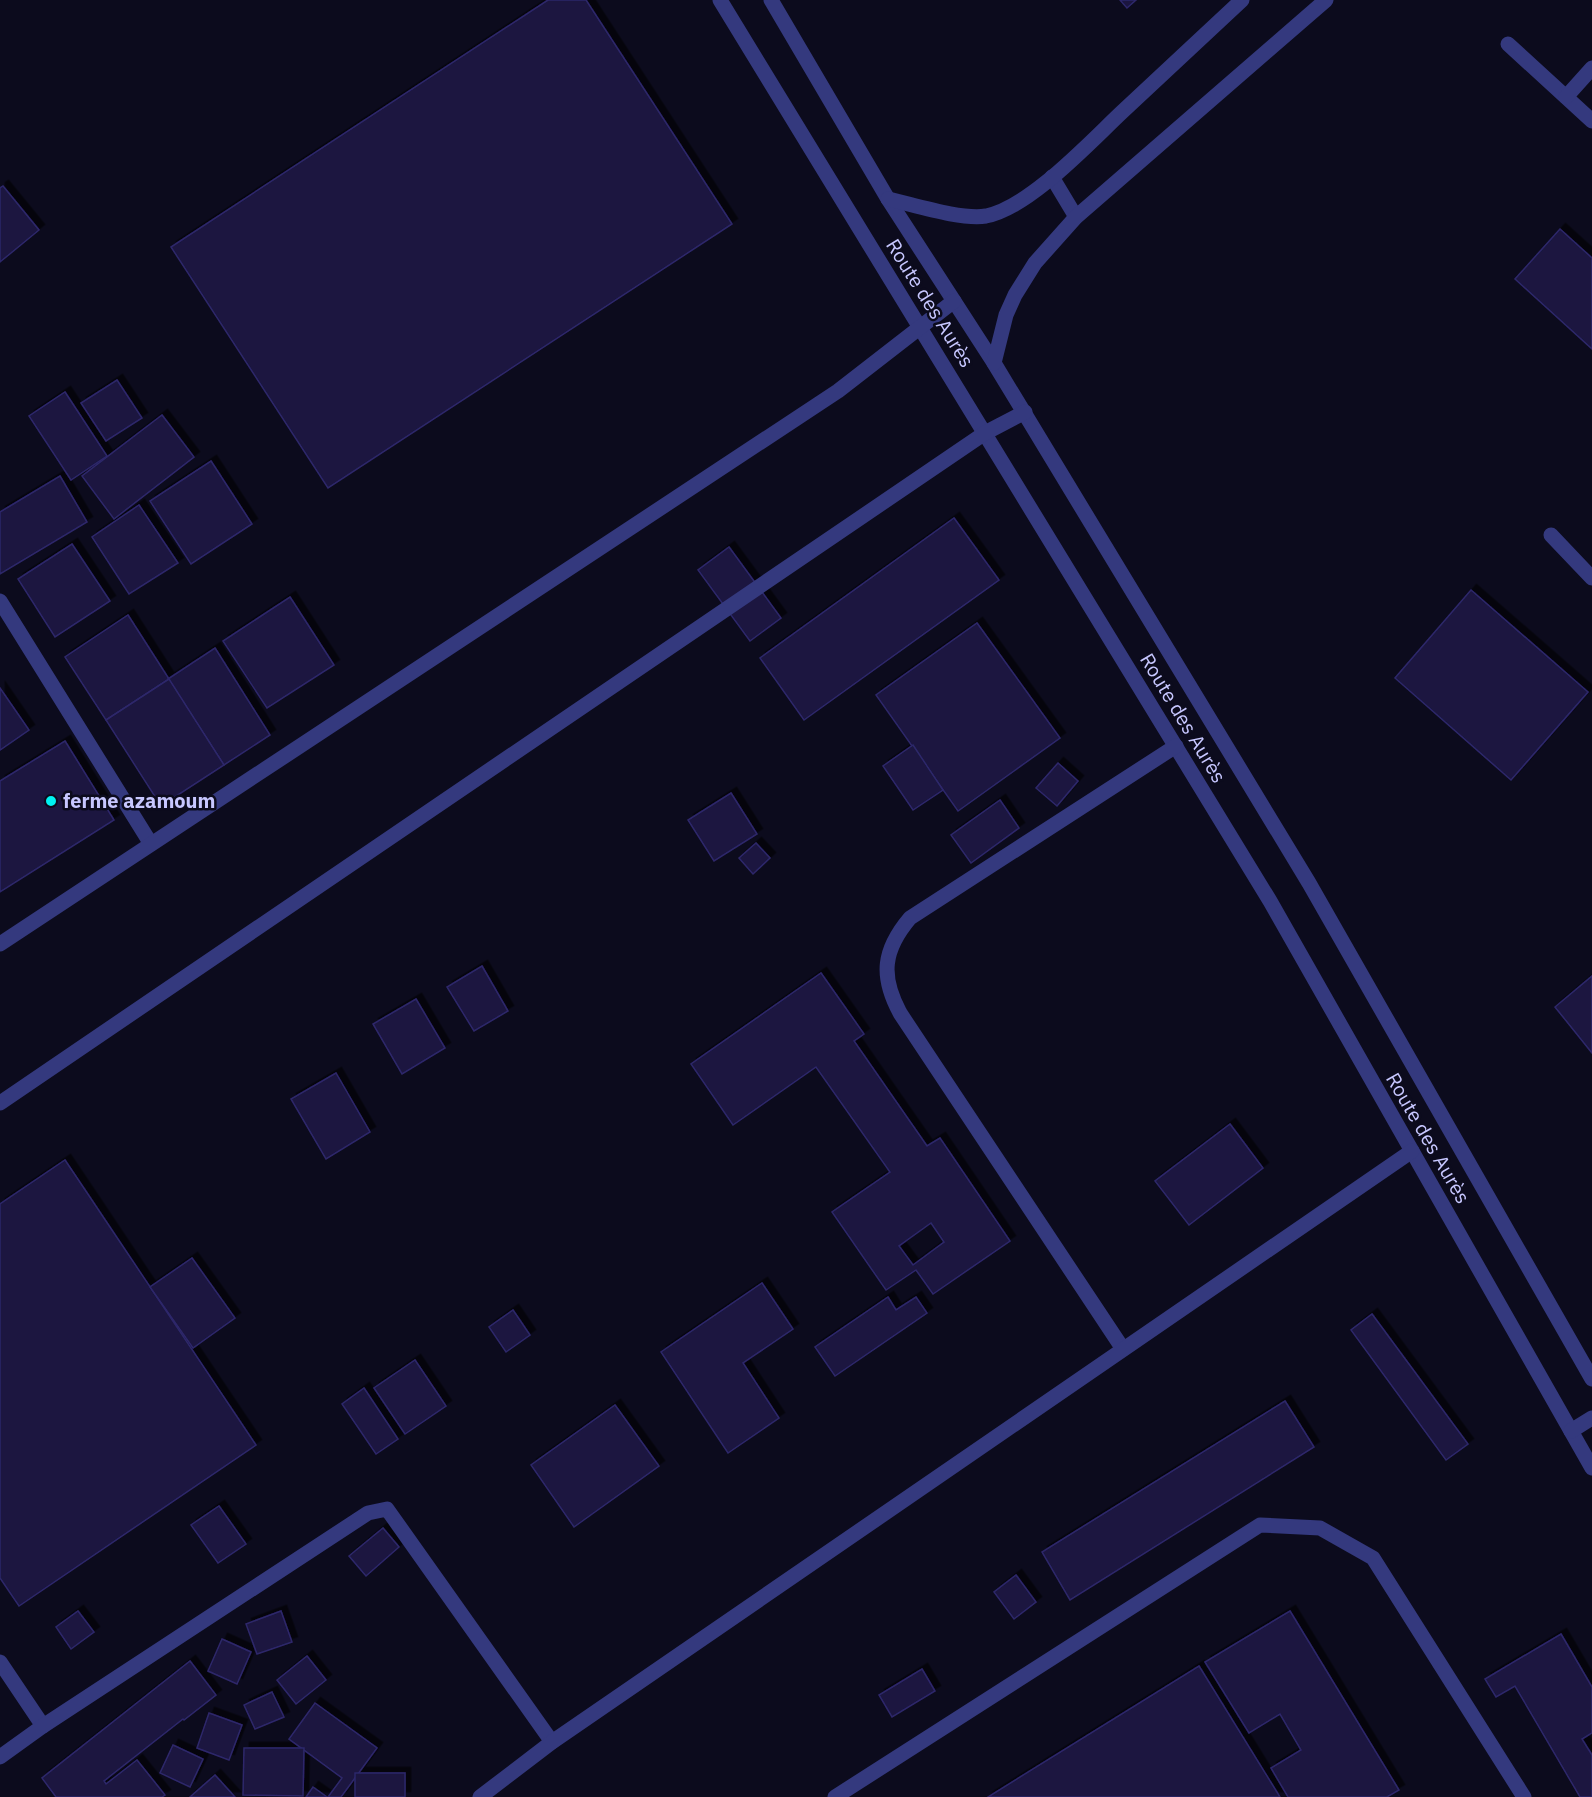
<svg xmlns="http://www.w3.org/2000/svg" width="1592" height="1797" font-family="'IBM Plex Sans',sans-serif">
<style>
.building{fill:#1a163f;stroke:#2e286b;stroke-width:1.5;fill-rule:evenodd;filter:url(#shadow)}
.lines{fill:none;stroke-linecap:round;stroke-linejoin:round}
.minor{stroke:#34397e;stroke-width:15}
.poi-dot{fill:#00f2f1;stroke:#0c0b1d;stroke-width:2}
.labels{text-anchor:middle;stroke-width:5;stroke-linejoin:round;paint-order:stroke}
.street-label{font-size:20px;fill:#c7c7ff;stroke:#0c0b1d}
.poi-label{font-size:20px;font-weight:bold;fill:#c7c7ff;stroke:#0c0b1d;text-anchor:start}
</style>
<defs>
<filter id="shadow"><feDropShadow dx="5.5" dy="-5.5" stdDeviation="0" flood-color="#0009"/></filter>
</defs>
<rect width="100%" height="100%" fill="#0c0b1d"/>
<g class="building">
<path d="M548 0H586L732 224 328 488 171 247Z"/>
<path d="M1120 0H1136L1127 8Z"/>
<path d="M3 186 39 230 0 262V188Z"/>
<path d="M1560 229 1592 258V349L1515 279Z"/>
<path d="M117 380 142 418 106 441 81 403Z"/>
<path d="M65 392 107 456 71 480 29 416Z"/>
<path d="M162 415 194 457 114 519 82 476Z"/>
<path d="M211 461 252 524 191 564 150 501Z"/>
<path d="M60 476 87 522 0 574V512Z"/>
<path d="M139 505 178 563 129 594 92 537Z"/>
<path d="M954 518 999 580 804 720 760 658Z"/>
<path d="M72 544 110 601 55 637 18 579Z"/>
<path d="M729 547 781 618 750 641 698 570Z"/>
<path d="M1471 590 1588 692 1511 780 1395 678Z"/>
<path d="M290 597 334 665 267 708 223 641Z"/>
<path d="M128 615 169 679 106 720 65 657Z"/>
<path d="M977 623 1060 738 958 811 876 695Z"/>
<path d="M215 648 270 735 224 765 168 679Z"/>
<path d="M169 679 224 765 161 806 106 720Z"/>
<path d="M0 688 29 730 0 750Z"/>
<path d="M65 741 114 820 0 892V781Z"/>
<path d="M913 745 943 790 913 810 883 766Z"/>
<path d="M1058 763 1078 781 1057 806 1036 788Z"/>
<path d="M731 793 757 834 714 861 688 820Z"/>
<path d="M1000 800 1019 828 971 863 951 835Z"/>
<path d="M756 843 770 858 753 874 739 858Z"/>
<path d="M482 966 508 1011 474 1031 447 987Z"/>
<path d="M821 973 864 1034 854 1041 927 1146 940 1138 1010 1241 933 1294 916 1270 886 1290 832 1212 890 1172 816 1067 733 1125 691 1064ZM931 1223 944 1242 913 1265 899 1246Z"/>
<path d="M1592 976V1053L1555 1007Z"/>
<path d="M416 999 445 1048 402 1074 373 1024Z"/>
<path d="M336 1073 370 1132 326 1159 291 1099Z"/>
<path d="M1230 1124 1263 1168 1189 1225 1155 1181Z"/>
<path d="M65 1160 256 1445 19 1606 0 1578V1204Z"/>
<path d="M192 1258 235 1318 193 1348 150 1287Z"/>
<path d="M762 1283 793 1329 743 1363 779 1418 728 1453 661 1352Z"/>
<path d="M888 1297 896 1310 916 1297 927 1313 835 1376 815 1347Z"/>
<path d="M513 1310 530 1335 506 1352 489 1327Z"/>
<path d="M1372 1314 1468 1444 1446 1460 1351 1330Z"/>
<path d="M415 1360 446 1406 405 1434 374 1388Z"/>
<path d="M364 1388 398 1439 376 1454 342 1404Z"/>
<path d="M1285 1401 1314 1447 1070 1600 1042 1552Z"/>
<path d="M615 1405 659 1466 574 1527 531 1465Z"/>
<path d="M219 1506 246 1544 218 1563 191 1525Z"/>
<path d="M383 1528 399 1547 366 1576 349 1556Z"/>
<path d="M1016 1575 1036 1602 1014 1619 994 1592Z"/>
<path d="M78 1611 94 1632 71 1649 56 1627Z"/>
<path d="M281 1611 292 1642 257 1654 246 1624Z"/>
<path d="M1290 1611 1399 1790 1387 1797H1288L1271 1768 1301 1750 1280 1714 1249 1733 1205 1662Z"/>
<path d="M1561 1634 1592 1687V1733L1582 1739 1592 1755V1797H1580L1515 1686 1496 1697 1485 1679Z"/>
<path d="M222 1639 251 1652 237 1684 208 1671Z"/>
<path d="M307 1656 326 1680 296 1704 277 1680Z"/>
<path d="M190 1661 216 1695 184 1720 183 1719 104 1781 106 1784 137 1760 165 1795 162 1797H56L42 1778Z"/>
<path d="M1199 1666 1280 1797H988Z"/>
<path d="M922 1669 935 1691 892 1717 879 1695Z"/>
<path d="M272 1692 284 1717 255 1729 244 1705Z"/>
<path d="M315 1703 377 1748 341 1797H328L342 1778 289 1739Z"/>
<path d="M209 1713 242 1725 229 1760 197 1748Z"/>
<path d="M173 1745 203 1759 190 1787 160 1773Z"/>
<path d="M244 1748H304L303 1796 243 1795Z"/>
<rect x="355" y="1773" width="50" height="24"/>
<path d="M215 1775 235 1797H190Z"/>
<path d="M313 1787 327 1797H306Z"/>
</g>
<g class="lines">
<g class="minor">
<path d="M720 0 1270 901 1592 1468"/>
<path d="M771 0 888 199 994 363 1309 883 1592 1379"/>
<path d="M1508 44 1592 121"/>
<path d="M1566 97 1592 68"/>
<path d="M1052 177 1076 217"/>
<path d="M888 199C915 205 961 220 986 216 1029 208 1090 142 1122 112 1162 75 1202 37 1242 0"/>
<path d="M994 363 1006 315 1015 295 1035 263 1076 217 1326 0"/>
<path d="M1551 535 1592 578"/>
<path d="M0 601 151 844"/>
<path d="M0 944 838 391 954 301"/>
<path d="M0 1103 985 433 1025 412"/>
<path d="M1123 1349 900 1013C880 976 883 950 910 918L1176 746"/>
<path d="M1571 1431 1592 1418"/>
<path d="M0 1662 43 1726"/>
<path d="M0 1757 43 1726 368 1513 387 1509 552 1742"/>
<path d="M480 1797 552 1742 1412 1151"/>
<path d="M835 1797 1260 1525 1320 1528 1373 1558 1524 1797"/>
</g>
</g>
<circle class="poi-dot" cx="51" cy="801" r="6"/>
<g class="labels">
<g class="street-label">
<text transform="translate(930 303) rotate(58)" y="7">Route des Aurès</text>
<text transform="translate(1183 718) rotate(59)" y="7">Route des Aurès</text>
<text transform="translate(1428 1138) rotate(60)" y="7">Route des Aurès</text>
</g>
<g class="poi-label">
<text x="63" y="808">ferme azamoum</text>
</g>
</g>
</svg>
